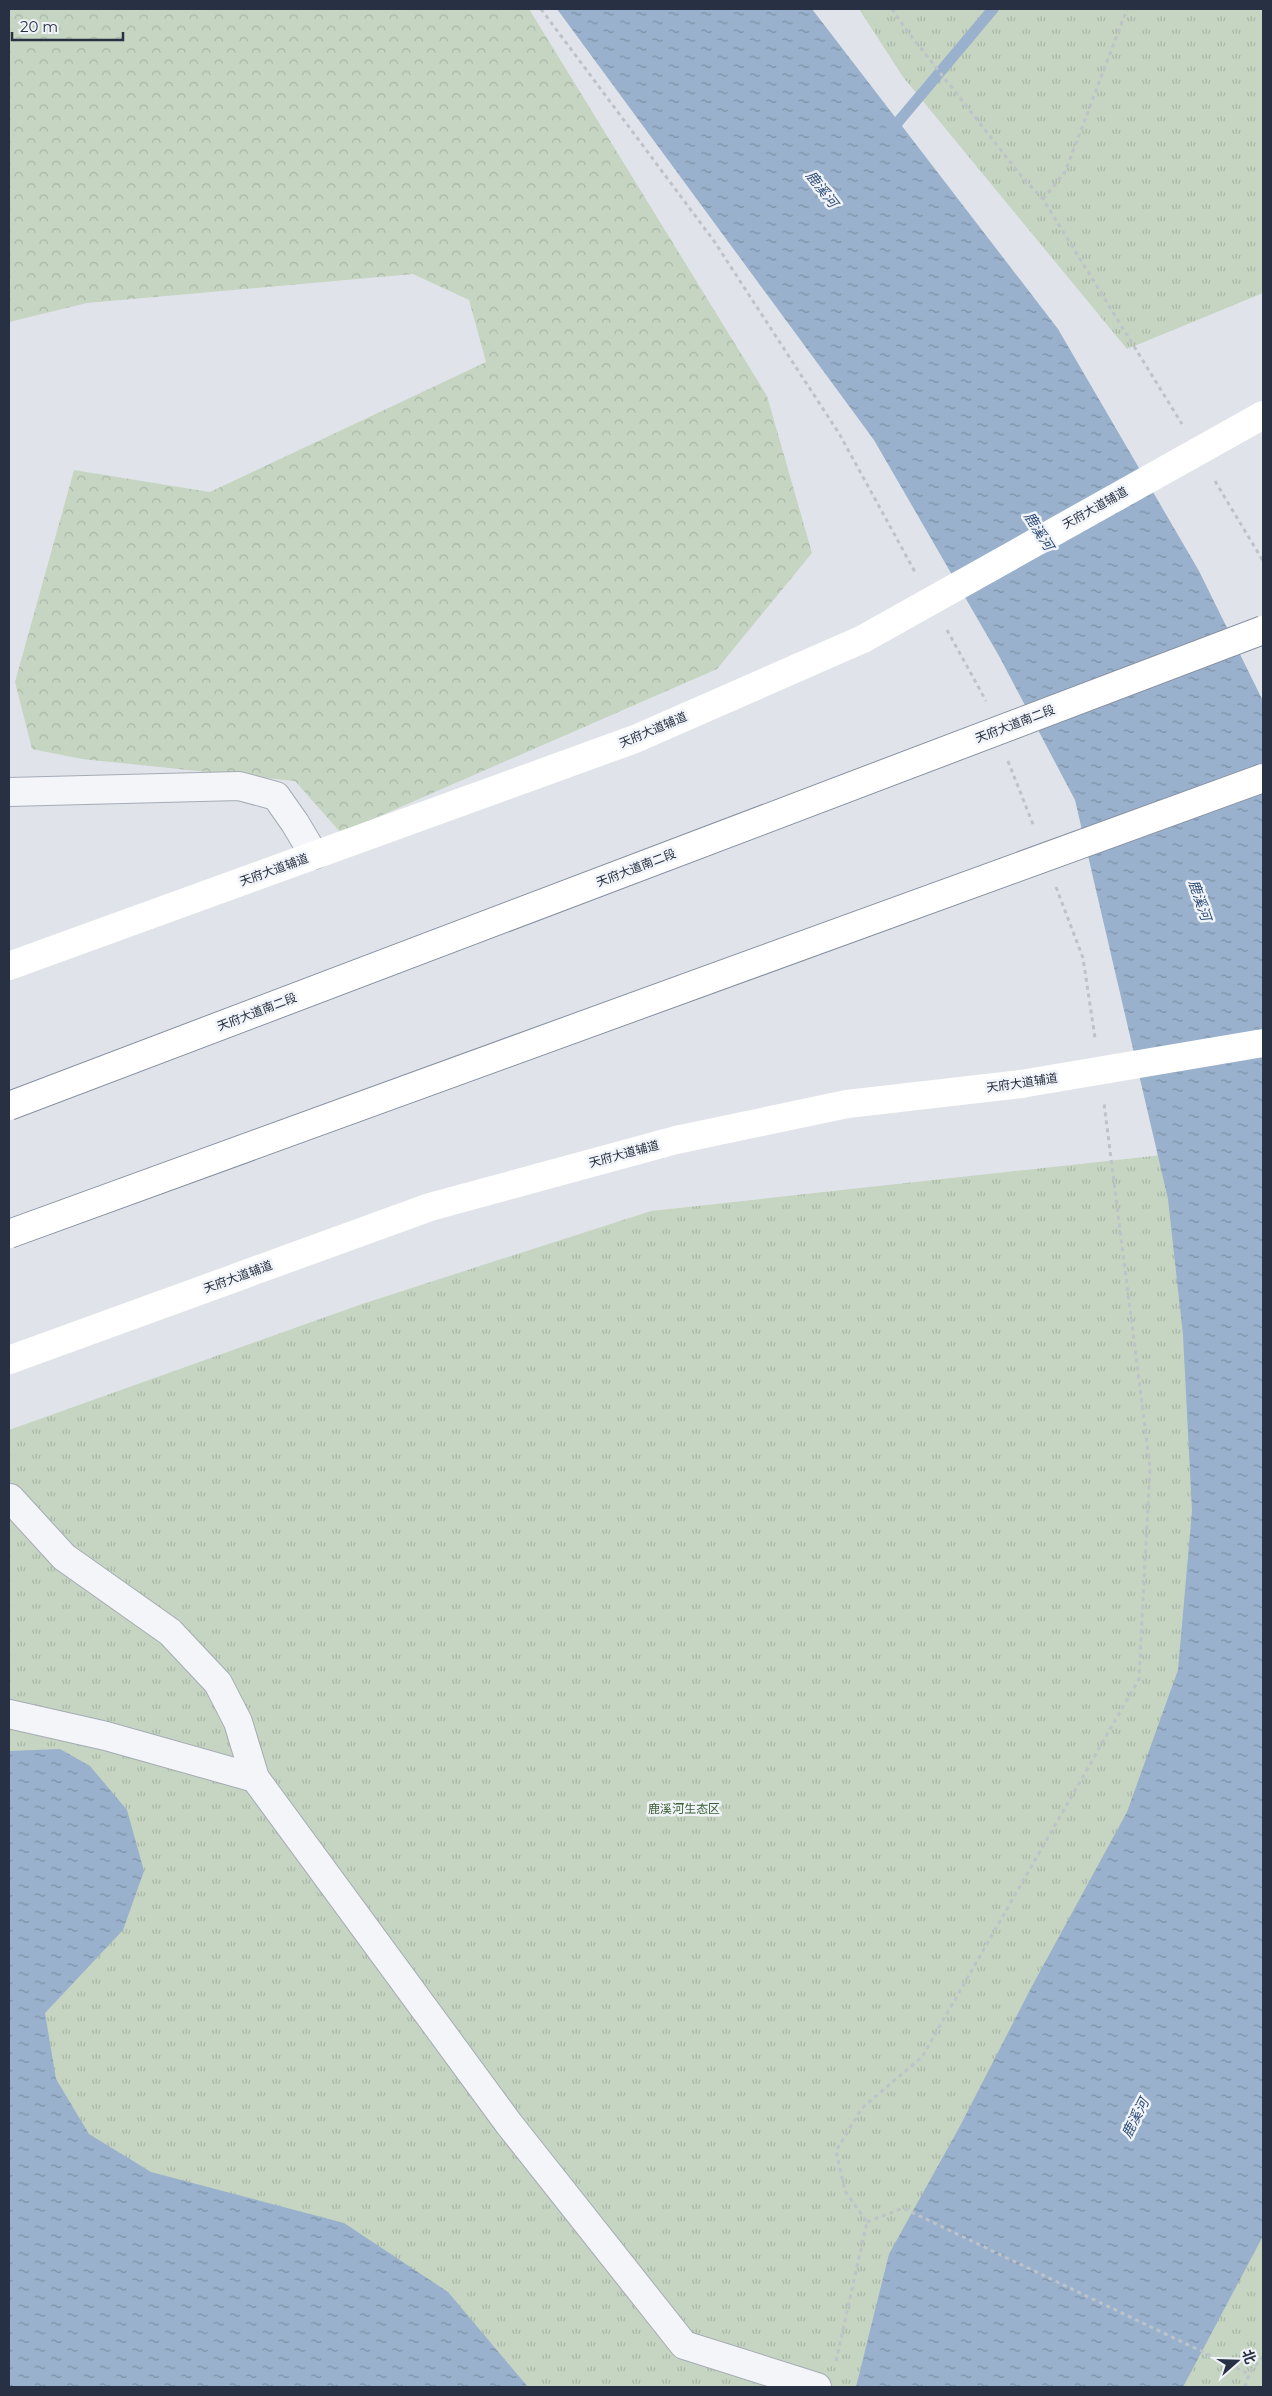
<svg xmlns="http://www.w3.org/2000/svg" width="1272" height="2396" font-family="Montserrat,'Noto Sans SC',sans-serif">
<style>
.grass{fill:url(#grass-tufts)}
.forest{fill:url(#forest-crowns)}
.water{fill:url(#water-ripples)}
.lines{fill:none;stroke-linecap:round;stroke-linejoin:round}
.stream{stroke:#99b1cc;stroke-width:11}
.street-casing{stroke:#a5abb5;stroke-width:30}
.path{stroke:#bec2c9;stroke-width:3;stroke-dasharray:4 4;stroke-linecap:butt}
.street{stroke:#f3f5f8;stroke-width:28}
.secondary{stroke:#fff;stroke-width:28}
.highway-bridge-casing{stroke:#8791a2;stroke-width:30;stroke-linecap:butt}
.secondary-bridge{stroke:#fff;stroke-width:28}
.highway-bridge{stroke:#fff;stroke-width:28}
.labels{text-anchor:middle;stroke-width:5;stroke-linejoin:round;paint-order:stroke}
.street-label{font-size:12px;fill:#283143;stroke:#f0f3f7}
.park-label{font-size:12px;fill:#3b5f34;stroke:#f0f3f7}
.water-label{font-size:14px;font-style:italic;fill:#2f4e79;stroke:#f0f3f7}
</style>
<defs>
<pattern id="grass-tufts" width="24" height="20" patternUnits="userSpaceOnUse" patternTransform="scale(1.25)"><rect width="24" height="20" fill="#c5d5c1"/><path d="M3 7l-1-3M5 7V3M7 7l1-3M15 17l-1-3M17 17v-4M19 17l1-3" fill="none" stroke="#a9b7a7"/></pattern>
<pattern id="forest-crowns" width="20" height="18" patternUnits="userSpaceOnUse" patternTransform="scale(1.25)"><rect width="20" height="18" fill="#c5d5c1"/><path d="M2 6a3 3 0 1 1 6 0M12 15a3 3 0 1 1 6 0" fill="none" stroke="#a9b7a7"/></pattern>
<pattern id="water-ripples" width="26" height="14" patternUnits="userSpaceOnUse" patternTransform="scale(1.25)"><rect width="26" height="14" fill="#99b1cc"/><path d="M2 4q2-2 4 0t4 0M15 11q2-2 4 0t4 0" fill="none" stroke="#7d91a7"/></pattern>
</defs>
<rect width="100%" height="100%" fill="#e0e4ea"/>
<g class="grass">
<path d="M859 9H1263V293L1127 349 903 77Z"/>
<path d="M1263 1144V2387H9V1430L362 1304 651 1211Z"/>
</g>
<path class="forest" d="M9 9H529L767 396 812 553 717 669 341 833 295 781 82 759 32 749 15 682 74 470 210 492 486 362 469 300 413 274 87 303 9 322Z"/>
<g class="water">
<path d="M557 9H812L1058 329 1199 571 1263 701V2236L1183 2387H856L889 2254 960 2126 1031 1988 1127 1812 1178 1670 1192 1511 1183 1335 1168 1199 1075 800 999 656 874 440Z"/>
<path d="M60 1749 90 1766 127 1810 144 1871 123 1930 45 2013 56 2079 89 2134 151 2172 344 2223 448 2292 528 2387H9V1751Z"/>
</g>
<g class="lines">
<path class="stream" d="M888 134 993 9"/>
<defs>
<g id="street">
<path d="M9 792 239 786 276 796 295 823 314 855"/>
<path d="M10 1498 64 1557 170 1632 218 1683 238 1722 255 1778 509 2124 684 2345 817 2387"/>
<path d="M9 1714 106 1736 255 1778"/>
</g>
</defs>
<use href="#street" class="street-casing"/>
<g class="path">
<path d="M541 9 714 241 840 435 915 572"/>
<path d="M892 9 905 28 1022 177 1043 199 1182 424"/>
<path d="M1043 199 1065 172 1127 9"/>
<path d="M1215 481 1263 561"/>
<path d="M947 630 986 701"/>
<path d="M1008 761 1034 827"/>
<path d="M1056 887 1083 958 1095 1038"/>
<path d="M867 2222 903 2208 1249 2374"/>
<path d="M836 2361 867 2222 845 2191 836 2151 862 2108 922 2057 1139 1679 1150 1467 1104 1103"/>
<path d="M1245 2387 1249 2374 1263 2356"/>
</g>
<use href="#street" class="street"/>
<g class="secondary">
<path d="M9 966 635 739 863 639"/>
<path d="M9 1360 430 1207 676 1140 847 1104 1021 1084"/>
</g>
<defs>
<g id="highway-bridge">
<path d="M9 1106 1263 630"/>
<path d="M9 1234 1263 778"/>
</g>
</defs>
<use href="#highway-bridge" class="highway-bridge-casing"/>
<g class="secondary-bridge">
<path d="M863 639 1263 415"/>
<path d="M1021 1084 1263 1043"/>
</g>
<use href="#highway-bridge" class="highway-bridge"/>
</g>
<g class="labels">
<g class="street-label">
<text transform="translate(1095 508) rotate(-29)" y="4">天府大道辅道</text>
<text transform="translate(1015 724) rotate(-21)" y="4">天府大道南二段</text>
<text transform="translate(653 730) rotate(-23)" y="4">天府大道辅道</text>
<text transform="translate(636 868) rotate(-21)" y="4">天府大道南二段</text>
<text transform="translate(274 870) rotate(-20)" y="4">天府大道辅道</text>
<text transform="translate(257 1012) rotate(-21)" y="4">天府大道南二段</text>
<text transform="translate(1022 1083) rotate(-8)" y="4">天府大道辅道</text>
<text transform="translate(624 1154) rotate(-15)" y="4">天府大道辅道</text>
<text transform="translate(238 1277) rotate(-20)" y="4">天府大道辅道</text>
</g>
<g class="park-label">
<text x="684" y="1813">鹿溪河生态区</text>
</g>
<g class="water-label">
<text transform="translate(822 189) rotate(52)" y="5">鹿溪河</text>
<text transform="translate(1039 531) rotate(58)" y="5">鹿溪河</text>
<text transform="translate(1200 900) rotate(71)" y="5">鹿溪河</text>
<text transform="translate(1135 2118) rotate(-63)" y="5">鹿溪河</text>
</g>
</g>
<rect width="1272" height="2396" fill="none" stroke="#283143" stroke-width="20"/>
<g transform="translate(1237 2361) rotate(70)" stroke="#f0f3f7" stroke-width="4" paint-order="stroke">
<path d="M0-4L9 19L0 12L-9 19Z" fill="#283143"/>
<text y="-8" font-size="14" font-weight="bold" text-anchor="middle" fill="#283143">北</text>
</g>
<path d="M12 32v8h111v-8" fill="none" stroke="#283143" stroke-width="2.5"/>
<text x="20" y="32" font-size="15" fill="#283143" stroke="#f0f3f7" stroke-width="4" paint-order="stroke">20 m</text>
</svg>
